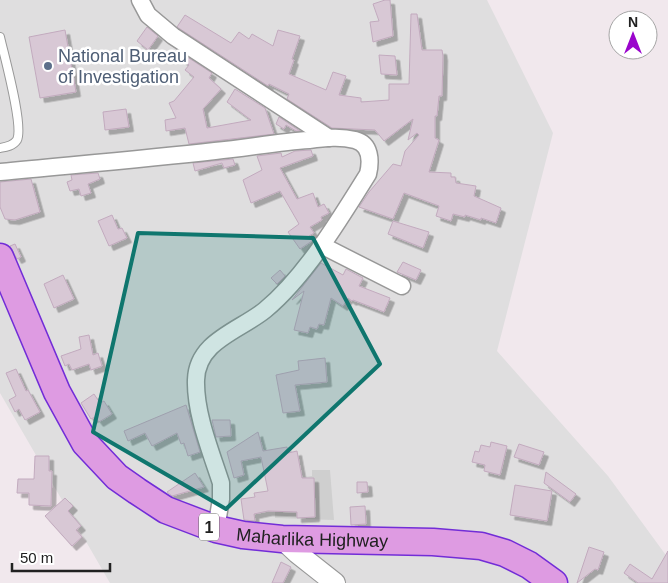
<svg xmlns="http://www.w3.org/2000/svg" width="668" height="583" font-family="Arial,sans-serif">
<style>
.residential{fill:#dfdedf}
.religious{fill:#cfcfcf}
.building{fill:#d8c8d5;stroke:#c2aabe;filter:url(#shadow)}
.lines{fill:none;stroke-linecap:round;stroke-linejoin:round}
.service-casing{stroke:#989898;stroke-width:10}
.minor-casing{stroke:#989898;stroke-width:19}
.tertiary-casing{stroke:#989898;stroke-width:22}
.trunk-casing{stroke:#722dd7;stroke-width:29}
.service{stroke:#fff;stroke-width:8}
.minor{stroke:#fff;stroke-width:16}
.tertiary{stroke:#fff;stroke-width:20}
.trunk{stroke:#de9be2;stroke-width:26}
.marked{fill:#0f766e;fill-opacity:0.2;stroke:#0f766e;stroke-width:4;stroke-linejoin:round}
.service-dot{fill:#5c6f8a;stroke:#fff;stroke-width:2}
.labels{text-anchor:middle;stroke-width:5;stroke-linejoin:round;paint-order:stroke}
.shield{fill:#fff;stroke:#646464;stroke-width:1}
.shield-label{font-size:16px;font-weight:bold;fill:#212121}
.service-label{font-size:18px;fill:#4e5e75;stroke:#fff;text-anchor:start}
.street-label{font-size:18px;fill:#212121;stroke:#fff}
</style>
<defs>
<filter id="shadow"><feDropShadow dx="4.5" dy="4.5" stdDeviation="0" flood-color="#0004"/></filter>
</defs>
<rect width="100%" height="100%" fill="#f1e8ed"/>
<path class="residential" d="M0 0H487L553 133 497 351 608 476 668 558V583H110L0 393Z"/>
<path class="religious" d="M312 470H330L334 520 275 518V481L312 476Z"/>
<g class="building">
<path d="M385 0H390L393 36 373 42 370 22 379 21 373 4Z"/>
<path d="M411 14H417L422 50H442L443 56 442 96H439L437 116H435V138L439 140 429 172 451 173V177H455L456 183 476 186 474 196 501 208 496 223 481 218V220L465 215V217L453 214 451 221 436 216 439 206 404 193 393 219 359 207 369 192 393 164 401 166 405 151 419 135 417 133 408 140 413 119 384 141 375 130 332 128 287 99 289 94 269 84 268 86 177 27 185 15 231 43 239 32 249 39 252 34 273 46 278 30 300 36 292 59 294 60 289 74 326 90 333 72 346 76 339 95 361 98V102L389 100V84H409Z"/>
<path d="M147 27 158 36 148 50 137 41Z"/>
<path d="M65 30 76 92 40 98 29 37Z"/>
<path d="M181 53 212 73 209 78 221 89 203 109 207 128 251 120 227 102 235 89 265 108 274 134 189 144 185 128 166 131 165 120 176 118 169 103 174 101 194 77 185 70 189 65 178 57Z"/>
<path d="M379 55 395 56 397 75 381 74Z"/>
<path d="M126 109 129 127 105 130 103 112Z"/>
<path d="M279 117 300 131H296L286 125 284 129 276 124Z"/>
<path d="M311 150 313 156 280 168 297 199 313 193 318 207 324 204 329 213 321 217 322 220 310 227 314 233 309 236 312 241 300 249 288 232 299 224 280 191 251 203 243 180 262 170 257 156 281 153 282 157 295 151Z"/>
<path d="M233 159 235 165 224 168 222 163 195 171 193 163Z"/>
<path d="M98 173 100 179 88 184 91 193 81 196 79 189 70 191 67 182 72 180 71 175Z"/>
<path d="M31 179 40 212 15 220 5 219 0 207V182Z"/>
<path d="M112 215 118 229 122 228 127 238 109 246 98 221Z"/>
<path d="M393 221 429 232 423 248 388 234Z"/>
<path d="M15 244 21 257 17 259 10 246Z"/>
<path d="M403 262 421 270 416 280 397 272Z"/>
<path d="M321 263 343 275 346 269 363 278 359 286 390 298 384 312 353 300 352 301 348 298 343 306 331 298 324 325 319 324 317 329 310 327 308 333 294 330 304 291 292 300Z"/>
<path d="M280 270 285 276 277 284 271 278Z"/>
<path d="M63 275 74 299 54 308 44 284Z"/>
<path d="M89 335 93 355 98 353 102 366 91 370 89 364 72 370 69 364 65 366 61 356 81 349 79 337Z"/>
<path d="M325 358 327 382 295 385 300 411 283 413 276 375 299 370 298 361Z"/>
<path d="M16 369 26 391 28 390 40 412 25 420 19 409 15 412 9 400 16 396 6 373Z"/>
<path d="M94 394 100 403 104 401 112 414 99 422 95 417 91 419 81 403Z"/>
<path d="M186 405 200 452 188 456 184 443 181 444 177 433 152 446 145 433 128 441 124 431Z"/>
<path d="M212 420H230L231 436 216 437Z"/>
<path d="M258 432 263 451 287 447 288 453 297 451 302 478H314L315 517 297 518V512L268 511 254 514 255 521 244 520 241 499 255 497 254 493 268 491 261 457 241 461 244 475 234 478 227 452Z"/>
<path d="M491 442 507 446 500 475 484 471 485 465 472 462 475 451 479 452 481 445 490 447Z"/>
<path d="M519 444 544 452 539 465 514 457Z"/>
<path d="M35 456H49V471H52L51 506 29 505V493H17L18 479H34Z"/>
<path d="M546 472 576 494 570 502 544 483Z"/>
<path d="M195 473 204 487 172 496 167 492Z"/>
<path d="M357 482H367L368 492 357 493Z"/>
<path d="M515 485 552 491 547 521 510 515Z"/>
<path d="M65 498 73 506 68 511 81 526 76 530 82 537 72 546 45 516Z"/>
<path d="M365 506 366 524 351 525 350 507Z"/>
<path d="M589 547 604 552 598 570 595 569 577 583Z"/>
<path d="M668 551V583H638L624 573 630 564 652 579Z"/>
<path d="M281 562 291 567 283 583H272Z"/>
</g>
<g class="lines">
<defs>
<path id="service" d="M0 37C4 55 24 126 17 140 13 146 6 147 0 148"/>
<g id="minor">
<path d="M140 0 148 15 173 36 329 138"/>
<path d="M0 172C72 165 144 159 215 151 247 148 278 142 309 140 324 138 340 136 355 140 371 144 371 161 368 174 340 219 305 277 265 310 239 331 197 341 196 380 195 413 211 452 221 483V499L216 529"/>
<path d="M321 245 402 286"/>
</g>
<path id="tertiary" d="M282 539 297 553 335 583"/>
<g id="trunk">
<path id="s1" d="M0 257 57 392 85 443 117 477 137 491 166 510 216 529 243 535 282 539 433 542 481 546 505 553 529 565 554 583"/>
</g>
</defs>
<use href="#service" class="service-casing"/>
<use href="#minor" class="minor-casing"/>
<use href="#tertiary" class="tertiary-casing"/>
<use href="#trunk" class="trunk-casing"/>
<use href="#service" class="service"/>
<use href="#minor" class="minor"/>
<use href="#tertiary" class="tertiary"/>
<use href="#trunk" class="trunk"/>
</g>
<path class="marked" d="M138 233 313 238 380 364 226 509 93 432Z"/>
<circle class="service-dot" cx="48" cy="66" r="5"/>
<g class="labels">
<rect class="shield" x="199" y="513.5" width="20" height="27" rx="4"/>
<g class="shield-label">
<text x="209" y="533">1</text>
</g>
<g class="service-label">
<text x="58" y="62">National Bureau<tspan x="58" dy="21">of Investigation</tspan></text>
</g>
<g class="street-label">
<text dy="6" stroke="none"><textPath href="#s1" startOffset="461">Maharlika Highway</textPath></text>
</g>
</g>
<g transform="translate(633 35)"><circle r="24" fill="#ffffff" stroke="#a6a6a6"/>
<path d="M0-4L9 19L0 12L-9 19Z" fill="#9a05cc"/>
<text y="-8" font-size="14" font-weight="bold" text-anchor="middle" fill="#212121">N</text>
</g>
<path d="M12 563v8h98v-8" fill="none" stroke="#212121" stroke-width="2.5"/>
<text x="20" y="563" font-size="15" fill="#212121" stroke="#ffffff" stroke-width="4" paint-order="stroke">50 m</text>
</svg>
